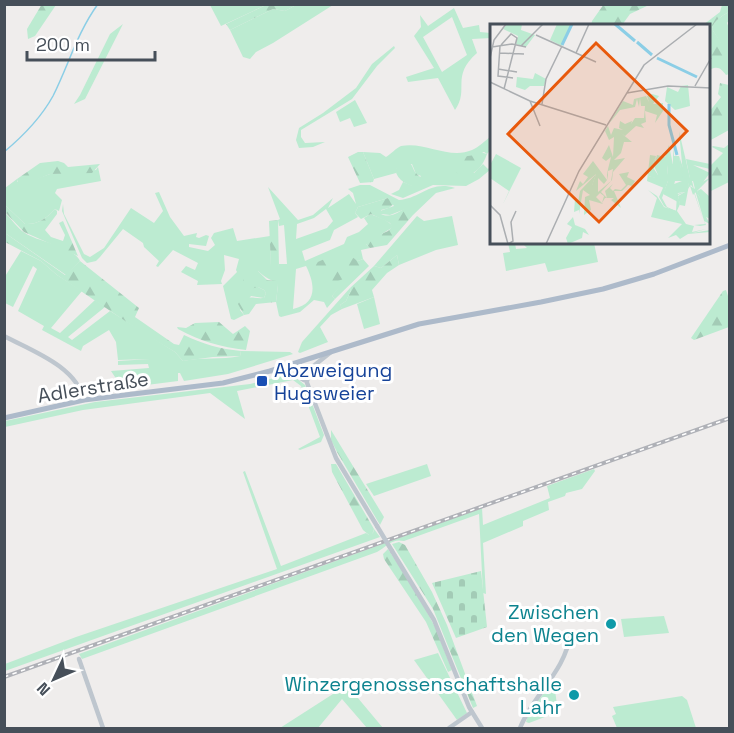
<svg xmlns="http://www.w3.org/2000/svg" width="734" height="733" font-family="'Space Grotesk',sans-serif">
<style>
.green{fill:#bcebd1;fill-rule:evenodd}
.forest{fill:url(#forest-firs)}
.cemetery{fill:url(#cemetery-stones)}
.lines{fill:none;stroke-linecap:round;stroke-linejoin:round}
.stream{stroke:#8bcee6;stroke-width:1.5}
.minor{stroke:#bec6ce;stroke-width:4.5}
.major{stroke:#adbaca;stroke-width:5}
.rail-casing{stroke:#afb1b7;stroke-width:4}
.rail{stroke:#fff;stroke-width:1.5;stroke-dasharray:4.5;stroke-linecap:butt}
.minor-bridge{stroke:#bec6ce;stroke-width:4.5}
.transit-dot{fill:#1a4fb4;stroke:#fff;stroke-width:2}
.culture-dot{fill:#0f9aa8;stroke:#fff;stroke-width:2}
.labels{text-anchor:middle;stroke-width:6;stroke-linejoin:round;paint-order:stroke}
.transit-label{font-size:20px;fill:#164399;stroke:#fff;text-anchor:start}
.street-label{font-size:20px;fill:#464f59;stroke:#fff}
.culture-label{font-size:20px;fill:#0d838f;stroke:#fff;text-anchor:end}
.inset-river{fill:none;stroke:#8bcee6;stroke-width:3}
.inset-road{fill:none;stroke:#abaeb1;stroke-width:1.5}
.view{fill:#e8590c;fill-opacity:0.15;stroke:#e8590c;stroke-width:3}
.inset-edge{fill:none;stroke:#464f59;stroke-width:3}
</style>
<defs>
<pattern id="forest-firs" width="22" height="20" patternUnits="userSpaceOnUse" patternTransform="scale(1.5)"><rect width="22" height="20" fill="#bcebd1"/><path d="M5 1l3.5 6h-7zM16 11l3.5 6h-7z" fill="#a3cbb6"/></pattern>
<pattern id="cemetery-stones" width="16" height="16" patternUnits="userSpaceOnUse" patternTransform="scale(1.5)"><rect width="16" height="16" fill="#bcebd1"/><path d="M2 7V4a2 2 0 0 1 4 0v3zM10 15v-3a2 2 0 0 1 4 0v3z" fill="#a3cbb6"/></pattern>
</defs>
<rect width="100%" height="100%" fill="#efedec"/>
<g class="green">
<path d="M210 5H266L221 26Z"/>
<path d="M296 5H333L273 43 256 52 250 59 243 57 230 30 273 9 285 11Z"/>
<path d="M454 8 463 28 479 25 480 32 491 33V38L472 39 477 53C450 77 470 89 455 110L438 78 408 82 406 77 434 68 414 36 421 27 420 15 428 26ZM452 17 467 55 442 72 423 37Z"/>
<path d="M729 12V20L727 23 729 28V57L712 29C714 20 722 16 729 12Z"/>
<path d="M123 24 85 99 74 104 80 95 110 34Z"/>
<path d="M394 46 395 48 377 66 352 99 301 130V137L305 143 325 142 313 147 299 148 296 140 299 128 323 113 356 88 372 64Z"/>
<path d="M355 100 367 123 354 127 350 118 340 122 336 112Z"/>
<path d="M491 136V149L487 154 484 152 472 157H464L474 173 483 164 488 169 491 166V169L479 179 466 186 433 185 403 198 391 194 399 190 403 182 413 186 421 176 416 174 412 164 396 169V173L374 179 363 152 380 153 386 157C391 154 396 148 401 146 425 141 449 160 472 150 479 147 485 141 491 136Z"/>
<path d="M98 167 101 181 57 189 55 193 62 200 59 211 55 209C47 218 37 225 25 224L5 205V188L17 179V182L36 179 50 174 96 170Z"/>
<path d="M360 185H370L399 200C420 199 430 180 455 188L436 193 413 215V206L390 215 381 214 380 211 394 206 388 198 358 207 355 213 358 217 334 230 330 240 302 251 305 261 344 244 347 237 359 232 368 224 364 218 371 214C378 218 388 219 393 227L366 244 370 248 361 250 363 259 358 261 349 256 343 278H346V280L332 296 335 299 327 308 324 302 314 300 300 312 281 317 279 316 276 302 278 285C271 279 265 278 258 271V287L264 290 266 293 264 298 251 296 240 310 244 315 234 320 231 319 223 286 237 272 236 270 239 259 224 255 225 270 221 281 222 284 197 285 198 281 181 272 186 266 195 270 198 263 173 250 158 267 156 266 159 261 144 247 143 243 123 229 100 257 96 261 87 263 82 258 62 211 63 204 64 214 84 254 90 257 104 248 131 208 154 223 163 211 155 193 159 192 170 217 184 236 197 233 196 237 199 238 206 235 209 236 206 246 189 244V247L208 251 215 245 211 238 214 233 233 228 237 241 270 236 271 266 279 267V264H287L284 225 279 226 278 220 280 219 268 187 298 220 313 215 333 198 328 208 349 194 356 204 353 193 348 189ZM326 209 333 221 327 228 296 239 297 224 314 218ZM306 266C315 284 318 304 293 309L296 269Z"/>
<path d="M4 212C11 218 17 228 25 233 38 242 73 246 80 261L66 275 5 233Z"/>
<path d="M417 216 424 221 452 216 458 245 436 250 399 265 397 255 381 268 374 266Z"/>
<path d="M508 243H515L516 249 527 248 522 243H594L598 262 548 272 545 263 506 271 503 253 510 252Z"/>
<path d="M21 251 41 261 57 275 82 291 51 328 60 333 95 300 105 307 68 337 72 340 110 311 175 352 183 361C202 357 221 360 240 356L241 351 290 352 293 354 228 374 184 381 180 373H178V381L131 387 127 380H117L111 371 149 368 148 364 118 365V361L150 359 118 360 116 342 109 330 83 346 81 351 42 330 44 326 18 311 37 269 33 266 13 307 5 303 4 278Z"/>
<path d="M350 288 351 290 346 301 340 305 342 309 331 315 320 327 328 342 300 353 298 352 302 342Z"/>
<path d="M374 297 380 324 364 329 357 304Z"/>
<path d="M286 375 295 377 305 385 324 435 321 442 300 450 298 449 320 437 301 386 293 380 237 391 245 419 210 393 83 410 5 427V421L95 402 250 384Z"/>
<path d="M427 464 431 476 374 496 366 484Z"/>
<path d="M594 469 595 471 582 489 566 493 565 496 548 502 549 510 523 521V526L483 543 486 594 483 593 479 514 404 541C392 538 386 547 377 552L82 659 79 654 482 508 483 525 550 498 547 486Z"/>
<path d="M245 471 281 566 366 533 369 535 373 533 374 529 380 537 5 671V664L76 637 277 569 243 472Z"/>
<path d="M664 616 669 633 624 637 621 619Z"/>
<path d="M438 653 467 713 457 720 414 660Z"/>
<path d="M552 683H554L558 712 529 723 526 722 529 712Z"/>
<path d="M347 685 383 728H367L342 699 318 728H280Z"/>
<path d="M682 696 687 700 696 728H617L612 716 616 714 613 707Z"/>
</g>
<g class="forest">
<path d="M42 4 56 5 35 36 28 39 27 29Z"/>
<path d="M604 4H649V5L630 14 622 25H591L592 21Z"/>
<path d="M266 5H296L285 11 273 9 230 30 226 24Z"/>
<path d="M722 5H729V12C722 16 714 20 712 29L729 55V74L726 75C721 69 719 66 711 69L709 64 708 26 703 25 720 12Z"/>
<path d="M720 83 729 85V130L709 141V112L721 97 718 94Z"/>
<path d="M729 144V182L709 192V167L723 153 712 147 713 146 724 148Z"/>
<path d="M358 152H363L374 179 373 182 360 183 348 157Z"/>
<path d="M480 152 487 154C483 166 476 174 463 177L457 173 454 161C461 153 471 159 480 152Z"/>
<path d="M58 161 64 163 68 167 100 164 92 173 50 174 21 186 18 184 17 179 40 163Z"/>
<path d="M408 162C413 165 412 167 415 172 419 177 424 178 427 184L418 188C407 184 398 182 395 169Z"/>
<path d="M388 198 396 202 389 208 381 210V214C391 219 402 211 410 204L413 206V215L387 245 370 248 366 244V241L388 231 392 227 390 223 371 214 361 219 355 213 358 207Z"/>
<path d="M5 205 25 224C37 225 47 218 55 209L57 211V214L45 230 51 237 63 241 65 235 59 223 63 221 78 256 24 232 5 212Z"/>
<path d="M278 220 279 267H271L269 221Z"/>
<path d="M5 233 65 275 80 261 139 308 135 317 174 344 179 345 184 335C203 344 220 349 241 351L240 356 213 357 183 361 175 352 143 333 57 275 41 261 5 242Z"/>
<path d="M338 253 345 258 349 255 358 261 363 259 369 266 335 299 332 296 346 278 330 284 318 283 311 265Z"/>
<path d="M397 255 399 265 387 273 372 290 374 297 342 309 340 305 346 301 351 290 350 288 374 266 381 268Z"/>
<path d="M250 270 258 271 267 280 277 281 278 285 276 302 256 304 249 314 244 315 238 304C245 294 253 299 264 298L266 293 264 290 258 287 248 290 241 287 245 274Z"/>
<path d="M726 290 729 299V327L694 340 691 338 723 291Z"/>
<path d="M219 322 233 334 245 326 250 331 246 350C221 347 200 341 178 329L177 327 186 328 195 323Z"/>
<path d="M331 430 384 517 380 525 337 452 331 440Z"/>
<path d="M331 464H336L374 529 372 535H369L363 530 332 472Z"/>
<path d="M399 542 405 545 432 592 447 625 477 706 473 708 433 609 392 544Z"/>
<path d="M388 549 415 590 435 627 452 670 448 672 426 622 384 559 383 554Z"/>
</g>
<path class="cemetery" d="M481 571 487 627 456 638 432 583Z"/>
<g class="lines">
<path class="stream" d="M4 152C22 137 42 116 53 96 69 64 77 33 98 4"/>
<g class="minor">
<path d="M4 336C32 351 76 366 84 400"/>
<path d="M299 362 336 458 377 526"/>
<path d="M270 371 292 373 304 380"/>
<path d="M307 381 311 368 331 352"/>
<path d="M392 551 434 620 469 707 482 728"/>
<path d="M79 659 103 728"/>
<path d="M449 728 472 712"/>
<path d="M520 728C534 693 565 673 571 632"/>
</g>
<path class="major" d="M4 418 84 400 223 383 270 371 419 324 541 302 603 289 654 274 730 245"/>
<defs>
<path id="rail" d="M4 677 730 418"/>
</defs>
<use href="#rail" class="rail-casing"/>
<use href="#rail" class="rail"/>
<path class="minor-bridge" d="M377 526 392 551"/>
</g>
<rect class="transit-dot" x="256" y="375" width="12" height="12" rx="3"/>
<g class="culture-dot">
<circle cx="611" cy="624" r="6"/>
<circle cx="574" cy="695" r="6"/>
</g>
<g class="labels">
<g class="transit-label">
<text x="274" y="377">Abzweigung<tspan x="274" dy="23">Hugsweier</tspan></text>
</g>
<g class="street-label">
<text transform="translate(93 387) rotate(-9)" y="7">Adlerstraße</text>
</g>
<g class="culture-label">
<text x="599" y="619">Zwischen<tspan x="599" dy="23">den Wegen</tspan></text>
<text x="562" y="691">Winzergenossenschaftshalle<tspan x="562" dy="23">Lahr</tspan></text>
</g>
</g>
<g transform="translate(490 24)">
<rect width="220" height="220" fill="#efedec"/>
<path d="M17 0H32L31 6 45 11 36 23 26 20 28 12 13 5ZM67 0H82L72 22 60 16ZM45 49 56 55 54 62H40L35 66 26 63 27 53 43 55ZM198 61 200 82 185 86 175 77 177 63 188 68 191 62ZM162 70 169 72 163 80 173 79V87L165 99 167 91 155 87 156 98 151 100 154 104 146 102 135 112 131 109 142 118H134L131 129 124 136 135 134 123 148 122 156 111 168 117 174 115 167 123 160 120 164 123 167 125 165 131 166 136 161 129 150 139 148 137 153 145 157 142 162 138 161 132 167H124L131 184 121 176 124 174H115L112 179 114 172 110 169 105 174 100 167 106 150 86 167 90 157 93 160 98 153 93 150 103 137 117 156 114 160 108 154V168L121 157 123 145 118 147V156L117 151 118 145 121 133 116 137 112 134 119 121 123 133 124 113 119 116 115 107 118 102 121 111 124 104 133 106 129 104 130 97 135 100 142 97 141 100 145 94H154L155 82H151L150 74 149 83 147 75 145 83 130 86 118 101 133 77 143 81 144 75 156 72 159 78 157 72ZM179 121 183 141H178L177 151H168L164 142 167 131 175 133ZM6 130 31 144 13 180 19 167 0 154V141ZM160 131 166 132 158 152 177 156 174 164 157 157ZM189 132 199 161 195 182 190 181 188 172 195 168 188 169 187 172 188 178 173 170 178 157 184 160 192 157ZM196 135 220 140V145L203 141 220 149 203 171 200 162 205 165 203 157 211 155H200ZM211 165 220 173V195L216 193 220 200 214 197 216 201 210 202 204 201 215 200 205 166 210 174 207 167ZM158 166 167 172 174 183 187 187 196 200 204 202 202 208 216 205 202 209 220 206V203V208L198 210 190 215 186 211 178 214 192 200 161 193 167 174Z" fill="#bcebd1"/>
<path d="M189 107 200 154H211L210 159 220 154 207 167 211 174 204 167 213 195 204 169V166L209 157H202L204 165 201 161 196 167 199 161 193 150ZM183 123 184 132H189L193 157H185L183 165 179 162V168L178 157 172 174 177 183 186 187 187 170 195 168 188 171 190 180 186 189 174 182 169 173 176 157 158 152 166 132 164 145 168 151H177L178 141 183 140ZM106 150 102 162 107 171 103 170 113 180 99 176 101 186 94 191 95 173 100 171 93 166 89 190V186L84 188 85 175 88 179 90 167ZM83 193 85 201 95 205 99 211 93 208 92 214 78 220 76 214 82 203 77 200Z" fill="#bcebd1"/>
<path class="inset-river" d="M125 0 145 17M147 18 162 31M72 21 82 0M167 34 207 53M179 80V101L187 131"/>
<path class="inset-road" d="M46 11 106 38M11 21 21 10 27 14 14 65M10 22 8 52 23 54M31 22 53 0M2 23 22 20 36 23M10 29 34 30M86 29 99 0M0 34 4 16 16 0M8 45 27 48M0 58 40 77 116 101M205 62 221 34M137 69 178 62 221 64M40 77 50 102M52 80 56 55 72 22M0 181 10 191 18 220M18 220 23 217 21 198 26 187M56 220 89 147 154 41 207 0"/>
<path class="view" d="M106 19 197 107 109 198 18 110Z"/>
<rect width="220" height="220" class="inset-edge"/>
</g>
<rect width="734" height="733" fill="none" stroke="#464f59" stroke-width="12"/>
<g transform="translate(54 679) rotate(226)" stroke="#ffffff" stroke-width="4.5" paint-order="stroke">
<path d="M0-4.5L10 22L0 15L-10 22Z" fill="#464f59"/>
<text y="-9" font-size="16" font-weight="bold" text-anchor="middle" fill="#464f59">N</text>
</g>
<path d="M27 51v9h128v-9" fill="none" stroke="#464f59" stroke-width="3"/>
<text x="36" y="51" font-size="18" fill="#464f59" stroke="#ffffff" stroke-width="4.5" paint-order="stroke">200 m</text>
</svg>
